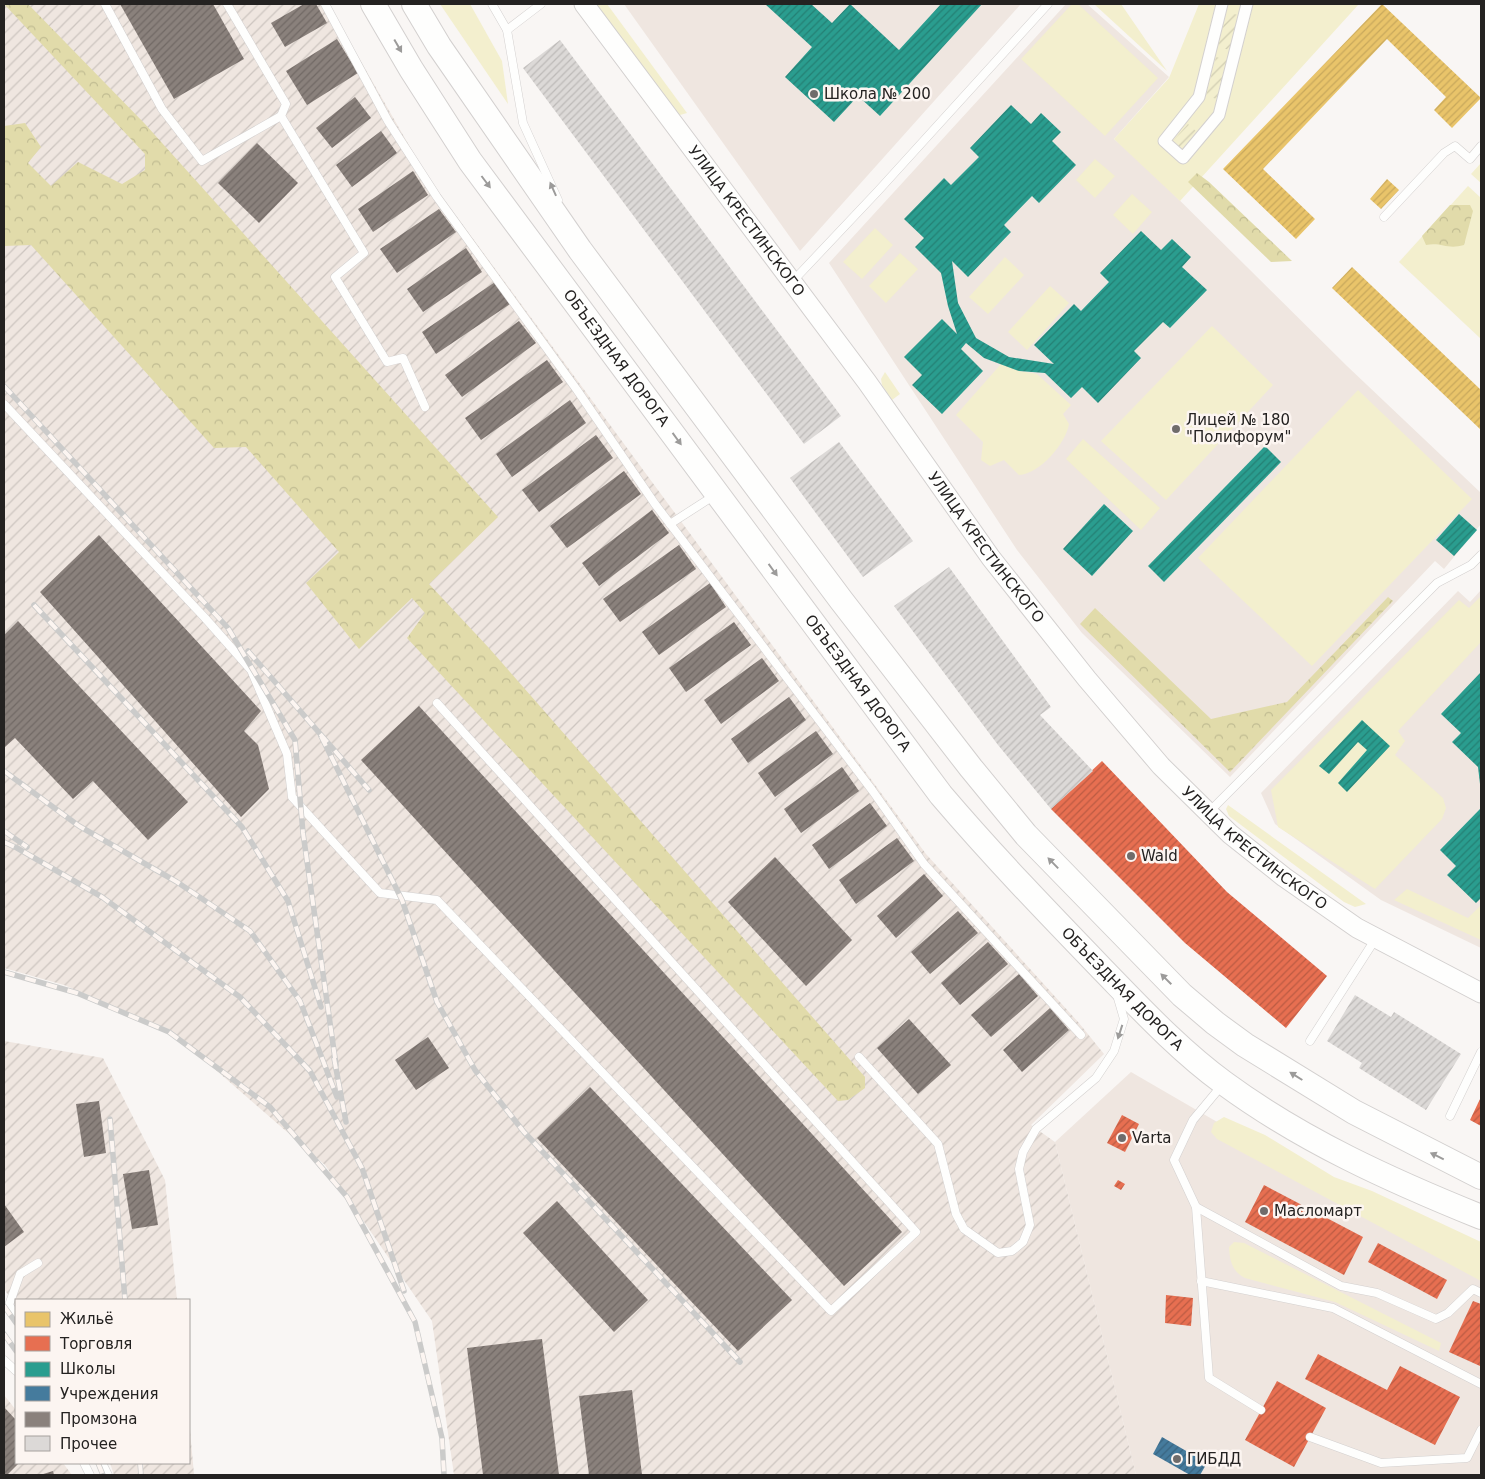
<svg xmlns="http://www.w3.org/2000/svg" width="1485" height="1479" font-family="'DejaVu Sans',sans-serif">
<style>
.built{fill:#efe6e0}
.industrial{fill:url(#industrial-furrows)}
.green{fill:#f3efce}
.forest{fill:url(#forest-crowns)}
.garden{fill:url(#garden-furrows)}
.homes{fill:url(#homes-hatch)}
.shops{fill:url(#shops-hatch)}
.schools{fill:url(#schools-hatch)}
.public{fill:url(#public-hatch)}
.industry{fill:url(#industry-hatch)}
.building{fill:url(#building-hatch)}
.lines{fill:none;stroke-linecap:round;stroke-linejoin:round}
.service-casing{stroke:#d3d0cf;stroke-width:9}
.pedestrian-casing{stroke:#d3d0cf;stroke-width:13}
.tertiary-casing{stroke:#d3d0cf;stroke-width:21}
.primary-casing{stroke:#d3d0cf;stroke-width:26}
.service{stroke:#fefefd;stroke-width:8}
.pedestrian{stroke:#fefefd;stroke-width:11}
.tertiary{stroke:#fefefd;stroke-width:19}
.primary{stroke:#fefefd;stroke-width:24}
.rail-casing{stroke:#cbcbca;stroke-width:5.5}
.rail{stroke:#fcf5f1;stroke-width:4;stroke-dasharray:11;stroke-linecap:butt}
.oneway{fill:#9c9b9a}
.poi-dot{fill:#6f6c6b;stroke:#fcf5f1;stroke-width:2}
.labels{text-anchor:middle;stroke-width:5;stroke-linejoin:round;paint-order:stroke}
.poi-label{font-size:15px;fill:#242221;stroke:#fcf5f1;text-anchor:start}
.street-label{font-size:15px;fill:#242221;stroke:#fcf5f1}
</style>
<defs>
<pattern id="industrial-furrows" width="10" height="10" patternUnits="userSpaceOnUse" patternTransform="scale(1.25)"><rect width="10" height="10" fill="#efe6e0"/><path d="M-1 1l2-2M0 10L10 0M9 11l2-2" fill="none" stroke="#cdc5c0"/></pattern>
<pattern id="forest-crowns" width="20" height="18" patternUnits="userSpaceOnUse" patternTransform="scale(1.25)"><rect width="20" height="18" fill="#e1dbaa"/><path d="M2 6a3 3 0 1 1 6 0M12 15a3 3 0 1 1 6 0" fill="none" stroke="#c1bc92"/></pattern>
<pattern id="garden-furrows" width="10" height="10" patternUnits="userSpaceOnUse" patternTransform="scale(1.25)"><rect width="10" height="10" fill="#f3efce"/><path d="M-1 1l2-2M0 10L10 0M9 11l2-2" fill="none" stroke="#d0cdb1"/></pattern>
<pattern id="homes-hatch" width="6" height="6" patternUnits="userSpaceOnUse" patternTransform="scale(1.25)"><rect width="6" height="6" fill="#e9c46a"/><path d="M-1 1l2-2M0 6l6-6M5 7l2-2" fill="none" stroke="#c8a85c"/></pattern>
<pattern id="shops-hatch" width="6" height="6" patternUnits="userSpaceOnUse" patternTransform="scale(1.25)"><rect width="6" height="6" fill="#e76f51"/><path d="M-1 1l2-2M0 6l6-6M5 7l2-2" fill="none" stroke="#bb5b43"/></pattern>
<pattern id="schools-hatch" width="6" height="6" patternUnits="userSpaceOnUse" patternTransform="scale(1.25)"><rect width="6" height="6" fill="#2a9d8f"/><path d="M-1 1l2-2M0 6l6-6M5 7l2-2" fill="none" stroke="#248074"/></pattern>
<pattern id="public-hatch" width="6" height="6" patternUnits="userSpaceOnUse" patternTransform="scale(1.25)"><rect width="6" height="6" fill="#457b9d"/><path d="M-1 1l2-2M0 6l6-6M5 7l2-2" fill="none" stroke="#396480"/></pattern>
<pattern id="industry-hatch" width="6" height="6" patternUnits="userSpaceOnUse" patternTransform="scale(1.25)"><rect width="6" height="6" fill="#8a817c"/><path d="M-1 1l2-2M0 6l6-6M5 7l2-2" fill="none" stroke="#716965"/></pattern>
<pattern id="building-hatch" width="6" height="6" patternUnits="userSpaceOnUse" patternTransform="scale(1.25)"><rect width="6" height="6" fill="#dcd9d7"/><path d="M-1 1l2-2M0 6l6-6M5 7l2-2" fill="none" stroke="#bdbab8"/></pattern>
</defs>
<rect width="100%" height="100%" fill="#f9f6f4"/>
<g class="built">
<path d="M624 4H1021L800 251Z"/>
<path d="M1066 4H1087L1169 77 1114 139 1144 165 1347 366 1481 493V524L1444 569 1435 561 1230 777 1082 633 1017 550 829 263Z"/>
<path d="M1481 590V948L1381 900 1275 824 1261 793 1458 591 1470 602Z"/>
<path d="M1131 1072 1481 1275V1475H1136L1055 1142Z"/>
</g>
<g class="industrial">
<path d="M4 4H328L426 175 926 854 1079 1023 1104 1054 1031 1125 1055 1142 1136 1475H454L432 1321 325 1165 170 1030 64 985 4 968Z"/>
<path d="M4 1041 103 1058 165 1180 177 1300H16V1306L4 1289Z"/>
<path d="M4 1395 16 1410V1463H63L72 1475H4Z"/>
<path d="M189 1420 194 1474 114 1475 110 1463H189Z"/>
</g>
<g class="green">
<path d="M440 4H470L502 61 508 104Z"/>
<path d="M596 4H607L687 113 680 115 677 113Z"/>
<path d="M1072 4H1078L1158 78 1105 136 1021 59Z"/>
<path d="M1094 4H1121L1167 71Z"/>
<path d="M1199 4H1359L1180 201 1114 139 1169 78Z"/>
<path d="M1095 159 1115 176 1095 198 1076 180Z"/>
<path d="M1481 163V183L1471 174Z"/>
<path d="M1468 186 1481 198V339L1399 262Z"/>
<path d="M1132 194 1152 212 1133 234 1113 215Z"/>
<path d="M875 228 893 245 862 279 843 262Z"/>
<path d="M900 253 918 269 886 303 869 286Z"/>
<path d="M1005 257 1024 275 988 314 969 297Z"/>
<path d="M1050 286 1069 303 1027 350 1008 332Z"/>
<path d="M1212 326 1273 385 1166 500 1101 441Z"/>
<path d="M1001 364 1019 371 1037 374 1071 405 1063 414 1069 424C1066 443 1040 474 1019 475L1004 460 990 466 981 460 983 442 956 415Z"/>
<path d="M885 372 900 394 892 400 882 385 881 379Z"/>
<path d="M1358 390 1472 499 1312 666 1198 558Z"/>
<path d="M1083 439 1160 508 1141 530 1066 459Z"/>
<path d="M1481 596V642L1398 731 1405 741 1395 755 1443 798 1446 808 1442 819 1375 889 1278 827 1271 790 1459 600 1469 608Z"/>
<path d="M1228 805 1366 904 1355 907 1344 902 1229 816 1226 809Z"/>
<path d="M1407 889 1468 918 1481 905V940L1394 900Z"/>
<path d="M1224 1117 1265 1135 1334 1177 1372 1191 1481 1242V1281L1217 1139 1211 1132 1214 1123Z"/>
<path d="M1234 1242 1244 1243 1441 1343 1439 1351 1335 1302 1245 1278C1232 1271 1230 1262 1229 1247Z"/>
</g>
<g class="forest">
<path d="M4 4H28L145 124 498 517 429 584 489 648 865 1077V1088L848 1100 838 1101 407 638 425 613 412 598 359 649 306 583 339 552 246 447 214 448 31 245 4 246V126L25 123 41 147 28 163 51 186 78 162 122 184 145 170V154Z"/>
<path d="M1197 173 1209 182 1292 261 1271 262 1188 182Z"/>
<path d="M1450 205H1470L1473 211 1464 245C1447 250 1442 242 1426 245L1422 236Z"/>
<path d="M1388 597 1393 601 1230 772 1080 624 1095 608 1211 719 1287 702Z"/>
</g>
<g class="garden">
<path d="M1227 12 1238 15 1230 50 1218 47Z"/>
<path d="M1216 57 1227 60 1217 99 1206 96Z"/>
<path d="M1188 124 1197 132 1175 159 1165 150Z"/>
</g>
<g class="homes">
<path d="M1382 4 1481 98 1452 128 1434 110 1446 97 1387 39 1263 169 1315 219 1296 239 1223 169Z"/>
<path d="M1387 179 1399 190 1381 209 1370 199Z"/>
<path d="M1352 267 1481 390V430L1332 288Z"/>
</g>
<g class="shops">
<path d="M1102 761 1227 892 1327 976 1286 1028 1185 943 1051 809Z"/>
<path d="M1481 1097V1126L1470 1120Z"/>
<path d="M1122 1115 1139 1124 1125 1152 1107 1143Z"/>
<path d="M1118 1180 1125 1184 1121 1190 1114 1186Z"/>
<path d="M1264 1185 1363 1237 1344 1275 1245 1222Z"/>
<path d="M1378 1243 1447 1280 1437 1299 1368 1262Z"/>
<path d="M1166 1295 1193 1298 1191 1326 1165 1323Z"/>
<path d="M1473 1301 1481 1304 1480 1366 1449 1352Z"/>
<path d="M1318 1354 1387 1390 1400 1366 1460 1397 1435 1445 1305 1379Z"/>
<path d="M1277 1381 1326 1408 1294 1467 1245 1440Z"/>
</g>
<g class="schools">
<path d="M765 4H811L832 23 850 4 899 50 941 4H982L880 116 858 96 834 122 785 77 812 47Z"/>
<path d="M1011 105 1031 124 1041 113 1061 132 1052 141 1076 165 1039 203 1032 196 1004 225 1011 232 968 277 952 261 958 303 976 338 1009 357 1054 364 1034 345 1074 304 1081 311 1109 282 1100 273 1141 231 1161 250 1172 239 1191 257 1182 267 1207 290 1170 328 1163 322 1134 351 1141 358 1098 403 1082 387 1071 398 1045 373 1019 371 984 358 966 343 961 349 983 371 942 414 912 385 922 375 904 357 942 319 957 334 948 306 941 273 915 247 924 238 904 219 944 178 951 185 979 157 970 148Z"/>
<path d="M1265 446 1281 462 1164 582 1148 566Z"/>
<path d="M1104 504 1133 531 1092 576 1063 549Z"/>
<path d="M1459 514 1477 530 1454 556 1436 540Z"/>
<path d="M1481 672V784H1480L1478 767 1452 742 1461 733 1441 714Z"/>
<path d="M1362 720 1390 746 1347 792 1338 783 1367 750 1358 742 1329 774 1319 766Z"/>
<path d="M1480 809 1481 898 1476 903 1447 875 1456 866 1440 850Z"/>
</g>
<path class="public" d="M1162 1437 1207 1463 1200 1475H1190L1153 1454Z"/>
<g class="industry">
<path d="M120 4H213L244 59 174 99Z"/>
<path d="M304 4H316L327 23 285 47 271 23Z"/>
<path d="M337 39 358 73 307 105 286 71Z"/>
<path d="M355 97 371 118 332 148 316 128Z"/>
<path d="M381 131 397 153 352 187 336 165Z"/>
<path d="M257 143 298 183 259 223 218 183Z"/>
<path d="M413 171 428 195 373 232 358 209Z"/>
<path d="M439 209 456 232 397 273 380 249Z"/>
<path d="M466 248 482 272 423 312 407 289Z"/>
<path d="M495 282 510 304 436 354 422 332Z"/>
<path d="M519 321 536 343 462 397 445 375Z"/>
<path d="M547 360 563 382 481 440 465 418Z"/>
<path d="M570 400 586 423 512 477 496 454Z"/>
<path d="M596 435 613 458 539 512 522 490Z"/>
<path d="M624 471 641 494 567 548 550 526Z"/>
<path d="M652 510 669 533 599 586 582 563Z"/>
<path d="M99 535 261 711 244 731 258 745 269 789 241 817 40 592Z"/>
<path d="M679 545 696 569 620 622 603 599Z"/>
<path d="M710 583 726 607 659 655 642 632Z"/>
<path d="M18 621 188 802 148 840 93 781 73 799 15 738 5 747 4 745V635Z"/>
<path d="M734 622 751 645 686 692 669 668Z"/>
<path d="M762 658 779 681 721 724 704 700Z"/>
<path d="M789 697 806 720 748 763 731 739Z"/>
<path d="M419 706 902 1232 844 1286 361 760Z"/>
<path d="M816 731 833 754 775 797 758 773Z"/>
<path d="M842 767 859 791 801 833 784 809Z"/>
<path d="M870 803 887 826 829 869 812 845Z"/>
<path d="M897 838 914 861 856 904 839 880Z"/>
<path d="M775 857 852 940 806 986 728 902Z"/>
<path d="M924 874 943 896 896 938 877 916Z"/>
<path d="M958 911 978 933 930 974 911 952Z"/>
<path d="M988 942 1008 964 960 1005 941 983Z"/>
<path d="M1019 974 1038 996 991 1037 971 1015Z"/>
<path d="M1050 1008 1069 1030 1022 1072 1003 1050Z"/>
<path d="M909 1019 951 1065 918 1094 877 1048Z"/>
<path d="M428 1037 449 1068 416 1090 395 1060Z"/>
<path d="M590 1087 792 1300 738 1351 537 1138Z"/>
<path d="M99 1101 106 1153 84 1157 76 1104Z"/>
<path d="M149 1170 158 1225 132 1229 123 1174Z"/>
<path d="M557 1201 648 1300 614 1332 523 1233Z"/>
<path d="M4 1204 24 1232 4 1247Z"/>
<path d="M542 1339 559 1475H483L467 1348Z"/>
<path d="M632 1390 642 1475H589L579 1396Z"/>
<path d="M4 1407 16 1420V1463H19L7 1475H4Z"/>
<path d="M53 1471 54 1475H40Z"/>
</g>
<g class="building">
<path d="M560 40 841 416 804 444 523 68Z"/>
<path d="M839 442 913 541 863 577 790 478Z"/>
<path d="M949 567 1051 707 1040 715 1093 771 1051 809 998 745 894 606Z"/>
<path d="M1355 995 1391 1017 1394 1012 1461 1054 1426 1110 1359 1068 1362 1063 1327 1041Z"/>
</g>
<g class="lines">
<defs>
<g id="service">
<path d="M105 4 162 109 202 161 281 116"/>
<path d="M227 4 286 104 281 116 364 253 335 277 387 362 403 358 425 407"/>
<path d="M325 4 388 121 437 197 577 390 655 504 872 790 924 864 1081 1035"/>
<path d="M492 4 507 30 523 123 558 200"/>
<path d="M507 30 541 4"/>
<path d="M1384 217 1444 153 1455 146 1470 159 1481 146"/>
<path d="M792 282 878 191 1048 4"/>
<path d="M4 404 205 618 251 670 287 754 292 797 380 893 437 900 831 1311 916 1232 437 703"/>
<path d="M670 524 715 495"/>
<path d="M1209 812 1437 583 1471 565 1481 555"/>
<path d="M1310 1041 1376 938"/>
<path d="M859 1057 938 1144 956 1214 964 1229 998 1253 1012 1251 1023 1242 1030 1225 1019 1169 1023 1152 1036 1129 1096 1078 1114 1051 1124 1019 1117 995"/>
<path d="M1223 1084 1193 1120 1174 1160 1196 1207 1209 1378 1261 1410"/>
<path d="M1450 1116 1481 1052"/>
<path d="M1196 1207 1341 1286 1377 1293 1436 1319 1448 1313 1473 1289 1481 1293"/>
<path d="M1201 1281 1333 1308 1481 1384"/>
<path d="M16 1316 9 1305 20 1274 38 1263"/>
<path d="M4 1360 16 1371"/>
<path d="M1310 1437 1381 1463 1467 1458 1481 1430"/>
<path d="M84 1463 90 1475"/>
<path d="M102 1463 108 1475"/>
</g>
<path id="pedestrian" d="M1222 4 1199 97 1164 141 1183 158 1219 115 1247 4"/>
<g id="tertiary">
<path id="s1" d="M584 4 867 382 991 558 1087 679 1161 766 1230 834 1284 877 1357 928 1481 993"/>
</g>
<g id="primary">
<path id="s2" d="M373 4 411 69 470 161 941 795C993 856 1048 913 1103 970 1141 1009 1180 1051 1224 1083 1303 1141 1392 1181 1481 1217"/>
<path d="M414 4 439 46 580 250 841 600 971 768 1026 835 1182 995 1215 1023 1245 1045 1354 1112 1481 1177"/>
</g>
</defs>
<use href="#service" class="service-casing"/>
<use href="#pedestrian" class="pedestrian-casing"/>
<use href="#tertiary" class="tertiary-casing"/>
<use href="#primary" class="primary-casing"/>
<use href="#service" class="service"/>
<use href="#pedestrian" class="pedestrian"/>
<use href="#tertiary" class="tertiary"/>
<use href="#primary" class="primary"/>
<defs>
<g id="rail">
<path d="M4 386 228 628 295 740 303 833 336 1065"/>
<path d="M34 605 242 827 288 901 321 1007"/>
<path d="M248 651 369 790"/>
<path d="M321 736 402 900 437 1002 475 1070 524 1132 740 1362"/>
<path d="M4 771 79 826 177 882 250 931 300 1001 337 1097"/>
<path d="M4 831 27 847"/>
<path d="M4 842 17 848 102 897 240 997 310 1071 362 1168 404 1291"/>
<path d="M4 972 77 993 169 1032 270 1107 347 1197 415 1322 442 1438 444 1475"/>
<path d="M334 1058 346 1122"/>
<path d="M110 1119 125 1300"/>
<path d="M4 1306 16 1323"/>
<path d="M4 1334 16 1351"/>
<path d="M98 1463 103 1475"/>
<path d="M140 1463 141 1475"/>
</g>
</defs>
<use href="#rail" class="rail-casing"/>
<use href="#rail" class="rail"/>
</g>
<defs><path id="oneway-solid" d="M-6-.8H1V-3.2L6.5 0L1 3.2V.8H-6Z" transform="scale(1.25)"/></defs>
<g class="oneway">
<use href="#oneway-solid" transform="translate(398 46) rotate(60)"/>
<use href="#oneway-solid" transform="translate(486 182) rotate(53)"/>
<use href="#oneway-solid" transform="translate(553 189) rotate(-114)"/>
<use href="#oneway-solid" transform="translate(677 439) rotate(54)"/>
<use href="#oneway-solid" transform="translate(773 570) rotate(54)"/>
<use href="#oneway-solid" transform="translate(1053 863) rotate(-134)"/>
<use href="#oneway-solid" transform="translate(1166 979) rotate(-135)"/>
<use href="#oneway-solid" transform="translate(1120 1032) rotate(108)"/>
<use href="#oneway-solid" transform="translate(1296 1076) rotate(-148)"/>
<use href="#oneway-solid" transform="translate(1437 1156) rotate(-154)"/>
</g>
<g class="poi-dot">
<circle cx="814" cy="94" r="5"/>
<circle cx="1176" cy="429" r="5"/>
<circle cx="1131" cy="856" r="5"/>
<circle cx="1122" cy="1138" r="5"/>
<circle cx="1264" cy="1211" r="5"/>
<circle cx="1177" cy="1459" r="5"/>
</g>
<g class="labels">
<g class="poi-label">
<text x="824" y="99">Школа № 200</text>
<text x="1186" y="425">Лицей № 180<tspan x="1186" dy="17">"Полифорум"</tspan></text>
<text x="1141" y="861">Wald</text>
<text x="1132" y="1143">Varta</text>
<text x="1274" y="1216">Масломарт</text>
<text x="1187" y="1464">ГИБДД</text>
</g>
<g class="street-label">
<text dy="5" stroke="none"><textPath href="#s1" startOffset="271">УЛИЦА КРЕСТИНСКОГО</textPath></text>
<text dy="5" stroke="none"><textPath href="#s2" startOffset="430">ОБЪЕЗДНАЯ ДОРОГА</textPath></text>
<text dy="5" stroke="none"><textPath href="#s1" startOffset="676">УЛИЦА КРЕСТИНСКОГО</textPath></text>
<text dy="5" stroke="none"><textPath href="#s2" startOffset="835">ОБЪЕЗДНАЯ ДОРОГА</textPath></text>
<text dy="5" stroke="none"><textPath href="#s1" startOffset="1081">УЛИЦА КРЕСТИНСКОГО</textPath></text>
<text dy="5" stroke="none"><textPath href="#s2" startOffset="1240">ОБЪЕЗДНАЯ ДОРОГА</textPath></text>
</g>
</g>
<rect width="1485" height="1479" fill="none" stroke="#242221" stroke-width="10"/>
<rect x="15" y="1299" width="175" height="165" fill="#fcf5f1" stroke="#a6a19e"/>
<rect x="25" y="1312" width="25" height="15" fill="#e9c46a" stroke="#a6a19e"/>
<text x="60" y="1324" font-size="15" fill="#242221">Жильё</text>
<rect x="25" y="1336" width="25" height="15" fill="#e76f51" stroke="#a6a19e"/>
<text x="60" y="1349" font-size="15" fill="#242221">Торговля</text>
<rect x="25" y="1362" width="25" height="15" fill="#2a9d8f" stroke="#a6a19e"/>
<text x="60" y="1374" font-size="15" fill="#242221">Школы</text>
<rect x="25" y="1386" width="25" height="15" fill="#457b9d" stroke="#a6a19e"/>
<text x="60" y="1399" font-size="15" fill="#242221">Учреждения</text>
<rect x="25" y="1412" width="25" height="15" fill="#8a817c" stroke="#a6a19e"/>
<text x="60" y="1424" font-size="15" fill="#242221">Промзона</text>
<rect x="25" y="1436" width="25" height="15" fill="#dcd9d7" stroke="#a6a19e"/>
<text x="60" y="1449" font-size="15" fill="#242221">Прочее</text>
</svg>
